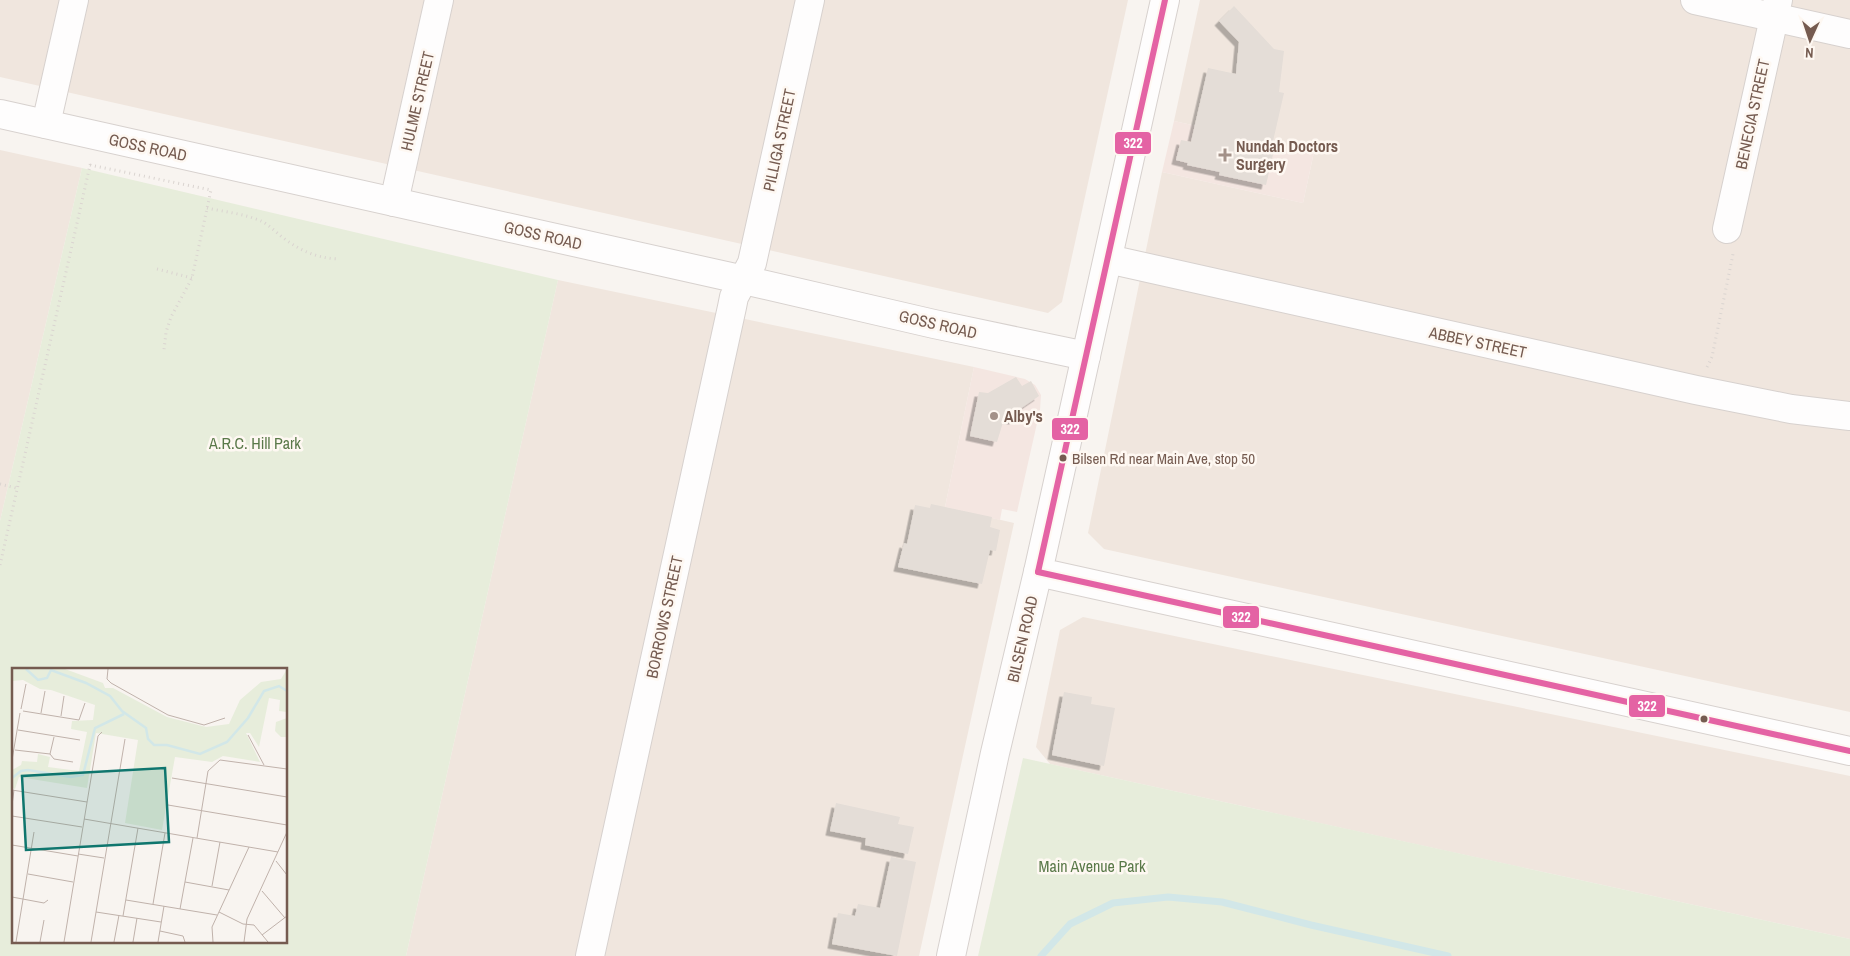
<svg xmlns="http://www.w3.org/2000/svg" width="1850" height="956" font-family="'Archivo Narrow',sans-serif">
<style>
.residential{fill:#f0e6de}
.commercial{fill:#f4e6e1}
.green{fill:#e7eddb;fill-rule:evenodd}
.lines{fill:none;stroke-linecap:round;stroke-linejoin:round}
.stream{stroke:#d2e7e8;stroke-width:7}
.building{fill:#e4ddd7;filter:url(#shadow)}
.minor-casing{stroke:#d7d1ce;stroke-width:30}
.tertiary-casing{stroke:#d7d1ce;stroke-width:30}
.path{stroke:#dad4d0;stroke-width:3;stroke-dasharray:1 4;stroke-linecap:butt}
.minor{stroke:#fefdfd;stroke-width:28}
.tertiary{stroke:#fefdfd;stroke-width:28}
.bus-1-casing{stroke:#fef8f2;stroke-width:10}
.bus-1{stroke:#e463a4;stroke-width:6}
.poi-dot{fill:#a39188;stroke:#fef8f2;stroke-width:2}
.bus-dot{fill:#755b50;stroke:#fef8f2;stroke-width:2}
.labels{text-anchor:middle;stroke-width:5;stroke-linejoin:round;paint-order:stroke}
.bus-label{font-size:15px;fill:#755b50;stroke:#fef8f2;text-anchor:start}
.street-label{font-size:16px;fill:#755b50;stroke:#fef8f2}
.poi-label{font-size:16px;font-weight:bold;fill:#755b50;stroke:#fef8f2;text-anchor:start}
.park-label{font-size:16px;fill:#5a7949;stroke:#fef8f2}
.inset-river{fill:none;stroke:#d2e7e8;stroke-width:2.5}
.inset-road{fill:none;stroke:#c0b2ab;stroke-width:1}
.view{fill:#0f766e;fill-opacity:0.15;stroke:#0f766e;stroke-width:2.5}
.inset-edge{fill:none;stroke:#755b50;stroke-width:2.5}
.line-badge{stroke:#fef8f2;stroke-width:2}
.badge-label{font-size:14px;text-anchor:middle;font-weight:bold;fill:#fff}
</style>
<defs>
<filter id="shadow"><feDropShadow dx="-4.5" dy="4.5" stdDeviation="0" flood-color="#0004"/></filter>
</defs>
<rect width="100%" height="100%" fill="#f8f4f0"/>
<g class="residential">
<path d="M0 0H1128L1062 302 1048 313 0 77Z"/>
<path d="M1200 0H1850V712L1104 549 1088 533 1162 172 1303 203 1314 152 1174 121Z"/>
<path d="M0 150 82 168 0 521Z"/>
<path d="M558 280 974 367 945 507 1014 523 919 956H406Z"/>
<path d="M1083 617 1850 776V939L1050 764 1036 747 1060 630Z"/>
</g>
<g class="commercial">
<path d="M1174 121 1314 152 1303 203 1162 172Z"/>
<path d="M974 367 1025 379 1035 385 1041 395 1040 410 1017 512 1002 509 1000 520 945 507Z"/>
</g>
<g class="green">
<path d="M82 168 558 280 406 956H0V521ZM14 670H286V942H14Z"/>
<path d="M1023 758 1850 939V956H978Z"/>
</g>
<g class="lines">
<path class="stream" d="M1041 956 1070 924 1113 903 1168 897 1222 902 1311 925 1448 956"/>
</g>
<g class="building">
<path d="M1234 6 1274 49 1284 51 1279 92 1284 93 1271 150H1274L1266 185 1219 175 1220 172 1187 165 1188 163 1176 160 1181 140 1191 142 1208 68 1236 74 1239 42 1219 21Z"/>
<path d="M1016 377 1022 386 1031 381 1039 396 1014 413V420L1004 419 997 442 970 436 979 392 988 393Z"/>
<path d="M931 504 992 517 990 527 1000 530 996 551 990 550 982 584 898 567 904 543 907 544 915 505 930 508Z"/>
<path d="M1064 692 1092 697 1091 704 1115 708 1104 766 1052 755Z"/>
<path d="M836 803 900 817 898 824 914 827 908 854 865 845 866 838 830 831Z"/>
<path d="M891 857 916 862 897 956 832 944 838 913 855 916 858 904 880 908Z"/>
</g>
<g class="lines">
<defs>
<g id="minor">
<path d="M1695 0 1850 34"/>
<path d="M46 124 74 0"/>
<path d="M394 202 439 0"/>
<path d="M1727 229 1778 0"/>
<path d="M1108 259 1696 390 1791 409 1850 416"/>
<path d="M590 956 732 307 734 297 752 263 810 0"/>
<path d="M951 956 995 753 1038 572"/>
</g>
<g id="tertiary">
<path d="M1165 0 1038 572 1850 751"/>
<path d="M0 114 744 280 934 324 1086 356"/>
</g>
</defs>
<use href="#minor" class="minor-casing"/>
<use href="#tertiary" class="tertiary-casing"/>
<g class="path">
<path d="M90 165 211 190 192 278 171 317 166 332 164 350"/>
<path d="M207 208C225 212 247 214 263 222 270 226 276 232 282 237 299 250 316 258 338 259"/>
<path d="M157 269 192 278"/>
<path d="M1707 367 1712 357 1733 254"/>
<path d="M0 484 16 488"/>
<path d="M0 565 91 161"/>
</g>
<use href="#minor" class="minor"/>
<use href="#tertiary" class="tertiary"/>
<defs>
<g id="bus-1">
<path d="M1038 572 1850 751"/>
<path d="M1038 572 1165 0"/>
</g>
</defs>
<use href="#bus-1" class="bus-1-casing"/>
<use href="#bus-1" class="bus-1"/>
</g>
<g class="poi-dot">
<path d="M1222.5 147.5h5v5h5v5h-5v5h-5v-5h-5v-5h5z"/>
<circle cx="994" cy="416" r="5"/>
</g>
<g class="bus-dot">
<circle cx="1063" cy="458" r="4.5"/>
<circle cx="1704" cy="719" r="4.5"/>
</g>
<g class="labels">
<g class="bus-label">
<text x="1072" y="464">Bilsen Rd near Main Ave, stop 50</text>
</g>
<g class="street-label">
<text transform="translate(417 101) rotate(-77)" y="6">HULME STREET</text>
<text transform="translate(1752 114) rotate(-78)" y="6">BENECIA STREET</text>
<text transform="translate(779 140) rotate(-78)" y="6">PILLIGA STREET</text>
<text transform="translate(148 147) rotate(12)" y="6">GOSS ROAD</text>
<text transform="translate(543 235) rotate(13)" y="6">GOSS ROAD</text>
<text transform="translate(938 324) rotate(13)" y="6">GOSS ROAD</text>
<text transform="translate(1478 342) rotate(12)" y="6">ABBEY STREET</text>
<text transform="translate(664 617) rotate(-78)" y="6">BORROWS STREET</text>
<text transform="translate(1022 639) rotate(-77)" y="6">BILSEN ROAD</text>
</g>
<g class="poi-label">
<text x="1236" y="152">Nundah Doctors<tspan x="1236" dy="18">Surgery</tspan></text>
<text x="1004" y="422">Alby's</text>
</g>
<g class="park-label">
<text x="255" y="449">A.R.C. Hill Park</text>
<text x="1092" y="872">Main Avenue Park</text>
</g>
</g>
<g transform="translate(12 668)">
<rect width="275" height="275" fill="#f8f4f0"/>
<path d="M0 1H53L91 15 93 20H101L155 49 194 59 217 56 228 32 249 14 269 11 275 1V44L267 43 268 32 257 30 247 79 238 65H234L248 94 211 88 200 94 163 89 150 162 113 155 126 72 84 65 75 120 7 109 3 121 0 120V102L9 97 10 93 25 94 26 86 38 89 36 99 67 103 75 64 59 61 60 53 81 52 83 37 39 22 28 21 11 12 0 13ZM275 50V69H269L263 63 264 54Z" fill="#e7eddb"/>
<path class="inset-river" d="M14 1 26 12 35 10 39 2 74 15 98 28 110 43 134 60 136 71 142 77H155L188 86 215 74 236 50 252 23 267 18 275 23M0 110 9 103 16 102 59 109 71 107 83 60 112 46"/>
<path class="inset-road" d="M96 1 95 11 99 15 156 47 192 57 213 50M9 41 14 16M11 43 67 52 73 35M29 45 33 23M49 48 52 28M6 62 68 72M236 67 252 97M3 82 38 86 42 91 61 94M38 86 42 69M0 92 8 45M160 110 275 129M0 122 75 134M0 137 2 122M156 137 275 157M0 148 70 159M72 151 266 184M185 170 196 103 208 92 275 101M0 177 66 188M66 186 92 190M264 193 275 207M16 206 61 214M173 214 217 222M200 218 208 174M250 223 273 250M0 229 32 235 36 232M114 232 205 247M141 236 153 165M168 241 181 170M84 244 149 254M207 244 231 256 242 257 256 274M111 248 126 160M148 263 171 268 173 274M250 267 275 248M4 274 22 164M28 274 32 252M52 274 86 68 90 64M79 274 113 71M102 274 107 247M121 274 125 250M146 274 152 238M201 274 200 259 237 179M232 274 235 251 275 164"/>
<path class="view" d="M153 100 157 174 14 182 10 108Z"/>
<rect width="275" height="275" class="inset-edge"/>
</g>
<g class="line-badge">
<rect x="1114" y="131" width="38" height="24" rx="5" fill="#e463a4"/>
<rect x="1051" y="417" width="38" height="24" rx="5" fill="#e463a4"/>
<rect x="1222" y="605" width="38" height="24" rx="5" fill="#e463a4"/>
<rect x="1628" y="694" width="38" height="24" rx="5" fill="#e463a4"/>
</g>
<g class="badge-label">
<text x="1133" y="148">322</text>
<text x="1070" y="434">322</text>
<text x="1241" y="622">322</text>
<text x="1647" y="711">322</text>
</g>
<g transform="translate(1810 40) rotate(183)" stroke="#fef8f2" stroke-width="4" paint-order="stroke">
<path d="M0-4L9 19L0 12L-9 19Z" fill="#755b50"/>
<text y="-8" font-size="14" font-weight="bold" text-anchor="middle" fill="#755b50">N</text>
</g>
</svg>
